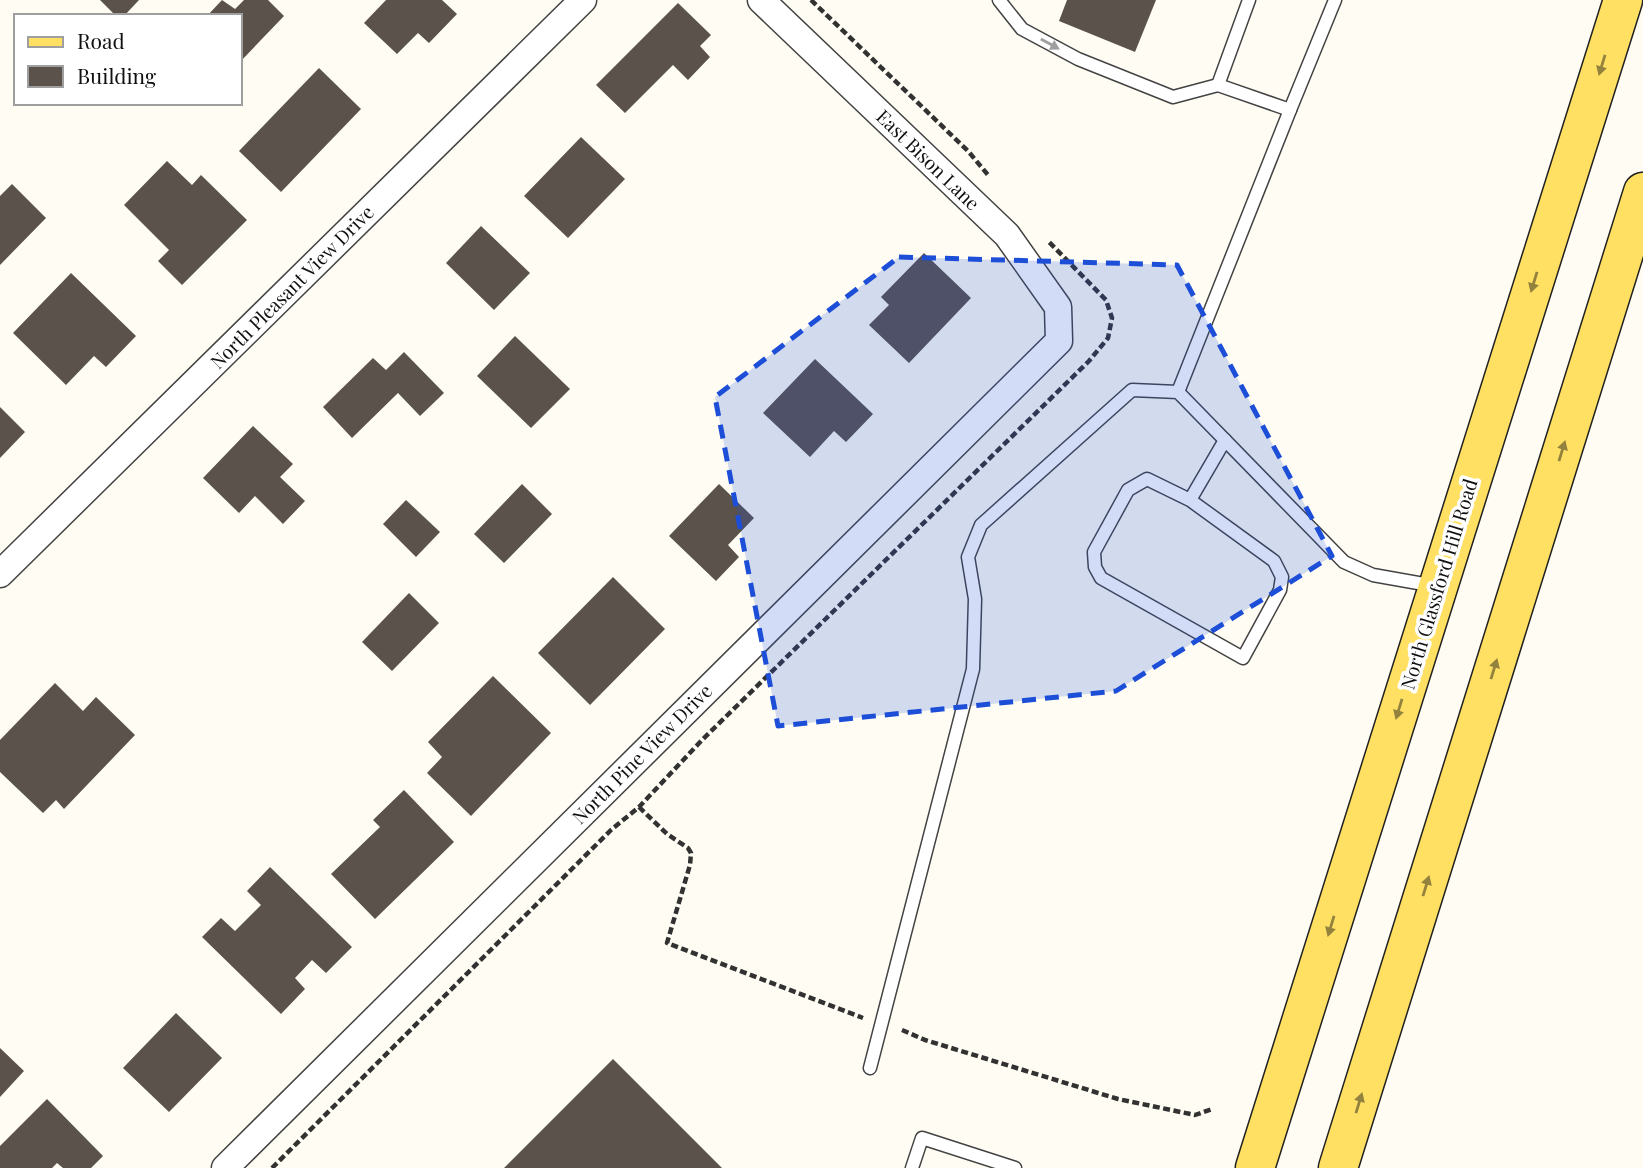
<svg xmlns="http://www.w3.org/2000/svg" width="1643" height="1168" font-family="'Playfair Display',serif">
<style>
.building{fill:#5a524b}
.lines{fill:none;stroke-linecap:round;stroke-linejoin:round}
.service-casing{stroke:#434343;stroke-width:15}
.minor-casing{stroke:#434343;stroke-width:29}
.primary-casing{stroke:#212121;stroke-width:41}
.path{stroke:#323232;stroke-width:4.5;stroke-dasharray:7 3.5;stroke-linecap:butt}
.service{stroke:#fff;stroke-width:12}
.minor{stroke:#fff;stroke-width:26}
.primary{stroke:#ffe063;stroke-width:38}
.oneway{fill:#9f9f9f}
.oneway2{fill:#93823e}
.marked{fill:#1d4ed8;fill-opacity:0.2;stroke:#1d4ed8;stroke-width:5;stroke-dasharray:14 9;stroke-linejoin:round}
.labels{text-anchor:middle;stroke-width:7;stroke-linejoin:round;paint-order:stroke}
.street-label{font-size:19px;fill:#101010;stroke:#fff}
</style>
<rect width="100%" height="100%" fill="#fffdf3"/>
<g class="building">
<path d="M100 0H139L124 16H116Z"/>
<path d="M222 0 235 9 244 0H268L284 16 240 62V16H207Z"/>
<path d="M386 0H442L457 14 429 43 418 33 397 54 364 23Z"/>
<path d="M1067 0H1156L1135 52 1059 21Z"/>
<path d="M678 3 711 35 700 46 710 57 688 80 673 65 625 113 596 85Z"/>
<path d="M319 68 361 109 281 192 239 151Z"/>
<path d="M581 137 625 179 568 238 524 196Z"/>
<path d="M167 161 192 185 201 175 247 220 182 285 158 261 169 250 124 205Z"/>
<path d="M12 184 46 218 0 265V196Z"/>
<path d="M481 226 530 273 494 310 446 263Z"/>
<path d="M924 253 971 298 909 363 869 325 889 305 881 297Z"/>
<path d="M71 273 136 336 106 367 94 356 66 385 13 333Z"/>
<path d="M515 336 570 389 531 428 477 376Z"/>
<path d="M404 352 444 393 420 416 398 393 352 438 323 407 373 358 386 370Z"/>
<path d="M815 359 873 414 846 442 834 431 810 457 763 413Z"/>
<path d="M0 407 25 432 0 458Z"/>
<path d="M253 426 293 464 280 477 305 501 283 524 255 496 239 513 203 478Z"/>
<path d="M522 484 552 514 504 563 474 534Z"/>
<path d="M719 484 754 518 728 545 739 557 716 581 669 536Z"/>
<path d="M406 500 440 532 416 557 383 524Z"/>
<path d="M613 577 665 629 590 705 538 653Z"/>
<path d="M409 593 439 623 392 671 362 642Z"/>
<path d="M493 676 551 733 471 816 427 773 442 757 428 742Z"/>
<path d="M55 683 83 711 96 697 135 735 64 809 56 800 43 813 0 772V740Z"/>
<path d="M404 790 454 842 375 919 331 874 380 827 373 820Z"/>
<path d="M270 867 352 947 326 973 312 960 295 978 305 989 281 1014 202 937 221 918 235 931 261 905 247 891Z"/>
<path d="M176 1013 222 1058 169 1112 123 1068Z"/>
<path d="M0 1048 24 1071 0 1097Z"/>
<path d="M613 1059 722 1168H504Z"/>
<path d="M47 1099 103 1156 91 1168H63L57 1163 52 1168H0V1146Z"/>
</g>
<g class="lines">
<defs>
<g id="service">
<path d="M999 0 1022 29 1078 59 1173 97 1218 85"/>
<path d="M1249 0 1218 85 1290 110 1335 0"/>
<path d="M1178 392 1290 110"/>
<path d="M1190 500 1274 561 1282 577 1280 590 1243 658 1101 578 1095 567 1094 552 1128 490 1147 479 1190 500 1225 440"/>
<path d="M870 1068 973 669 975 599 968 557 981 525 1132 390 1178 392 1344 562 1373 575 1435 586"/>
<path d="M912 1168 922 1138 1015 1168"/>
</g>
<g id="minor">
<path d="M0 574 583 0"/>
<path d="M225 1168 1059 341 1058 307 1007 235 761 0"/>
</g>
<g id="primary">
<path d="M1255 1168 1623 0"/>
<path d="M1338 1168 1643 192"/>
</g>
</defs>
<use href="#service" class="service-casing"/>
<use href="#minor" class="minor-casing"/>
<use href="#primary" class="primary-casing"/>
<g class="path">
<path d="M811 0 968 151 988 175"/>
<path d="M639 807 667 834 688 848 691 853 690 865 667 943 863 1018"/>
<path d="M902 1030 925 1040 1118 1099 1195 1115 1212 1109"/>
<path d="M272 1168 611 830 639 807 703 739 1089 361 1108 338 1112 318 1106 300 1048 241"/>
</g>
<use href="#service" class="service"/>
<use href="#minor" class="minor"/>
<use href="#primary" class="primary"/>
</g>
<defs><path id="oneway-solid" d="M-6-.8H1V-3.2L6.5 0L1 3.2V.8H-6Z" transform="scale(1.75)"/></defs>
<use class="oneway" href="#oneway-solid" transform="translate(1050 44) rotate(29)"/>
<g class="oneway2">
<use href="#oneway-solid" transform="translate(1602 65) rotate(107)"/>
<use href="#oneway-solid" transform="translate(1534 282) rotate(107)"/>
<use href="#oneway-solid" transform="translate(1562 451) rotate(-73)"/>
<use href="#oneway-solid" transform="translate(1494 669) rotate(-73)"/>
<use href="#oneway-solid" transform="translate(1399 709) rotate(107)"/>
<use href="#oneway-solid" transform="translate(1426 886) rotate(-73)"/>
<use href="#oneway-solid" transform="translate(1331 926) rotate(107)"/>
<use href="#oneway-solid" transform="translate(1359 1103) rotate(-73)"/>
</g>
<path class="marked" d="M899 257 1177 265 1332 556 1116 691 778 726 715 397Z"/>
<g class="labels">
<g class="street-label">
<text transform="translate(928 160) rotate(44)" y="7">East Bison Lane</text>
<text transform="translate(292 287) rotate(-45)" y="7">North Pleasant View Drive</text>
<text transform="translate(1439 584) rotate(-73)" y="7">North Glassford Hill Road</text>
<text transform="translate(642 754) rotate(-45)" y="7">North Pine View Drive</text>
</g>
</g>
<rect x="14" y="14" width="228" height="91" fill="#ffffff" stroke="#9f9f9f" stroke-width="2"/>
<rect x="28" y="37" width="35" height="10" fill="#ffe063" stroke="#9f9f9f" stroke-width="2"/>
<text x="77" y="49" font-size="21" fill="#101010">Road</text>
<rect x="28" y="66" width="35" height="21" fill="#5a524b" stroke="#9f9f9f" stroke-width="2"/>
<text x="77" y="84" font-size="21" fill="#101010">Building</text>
</svg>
